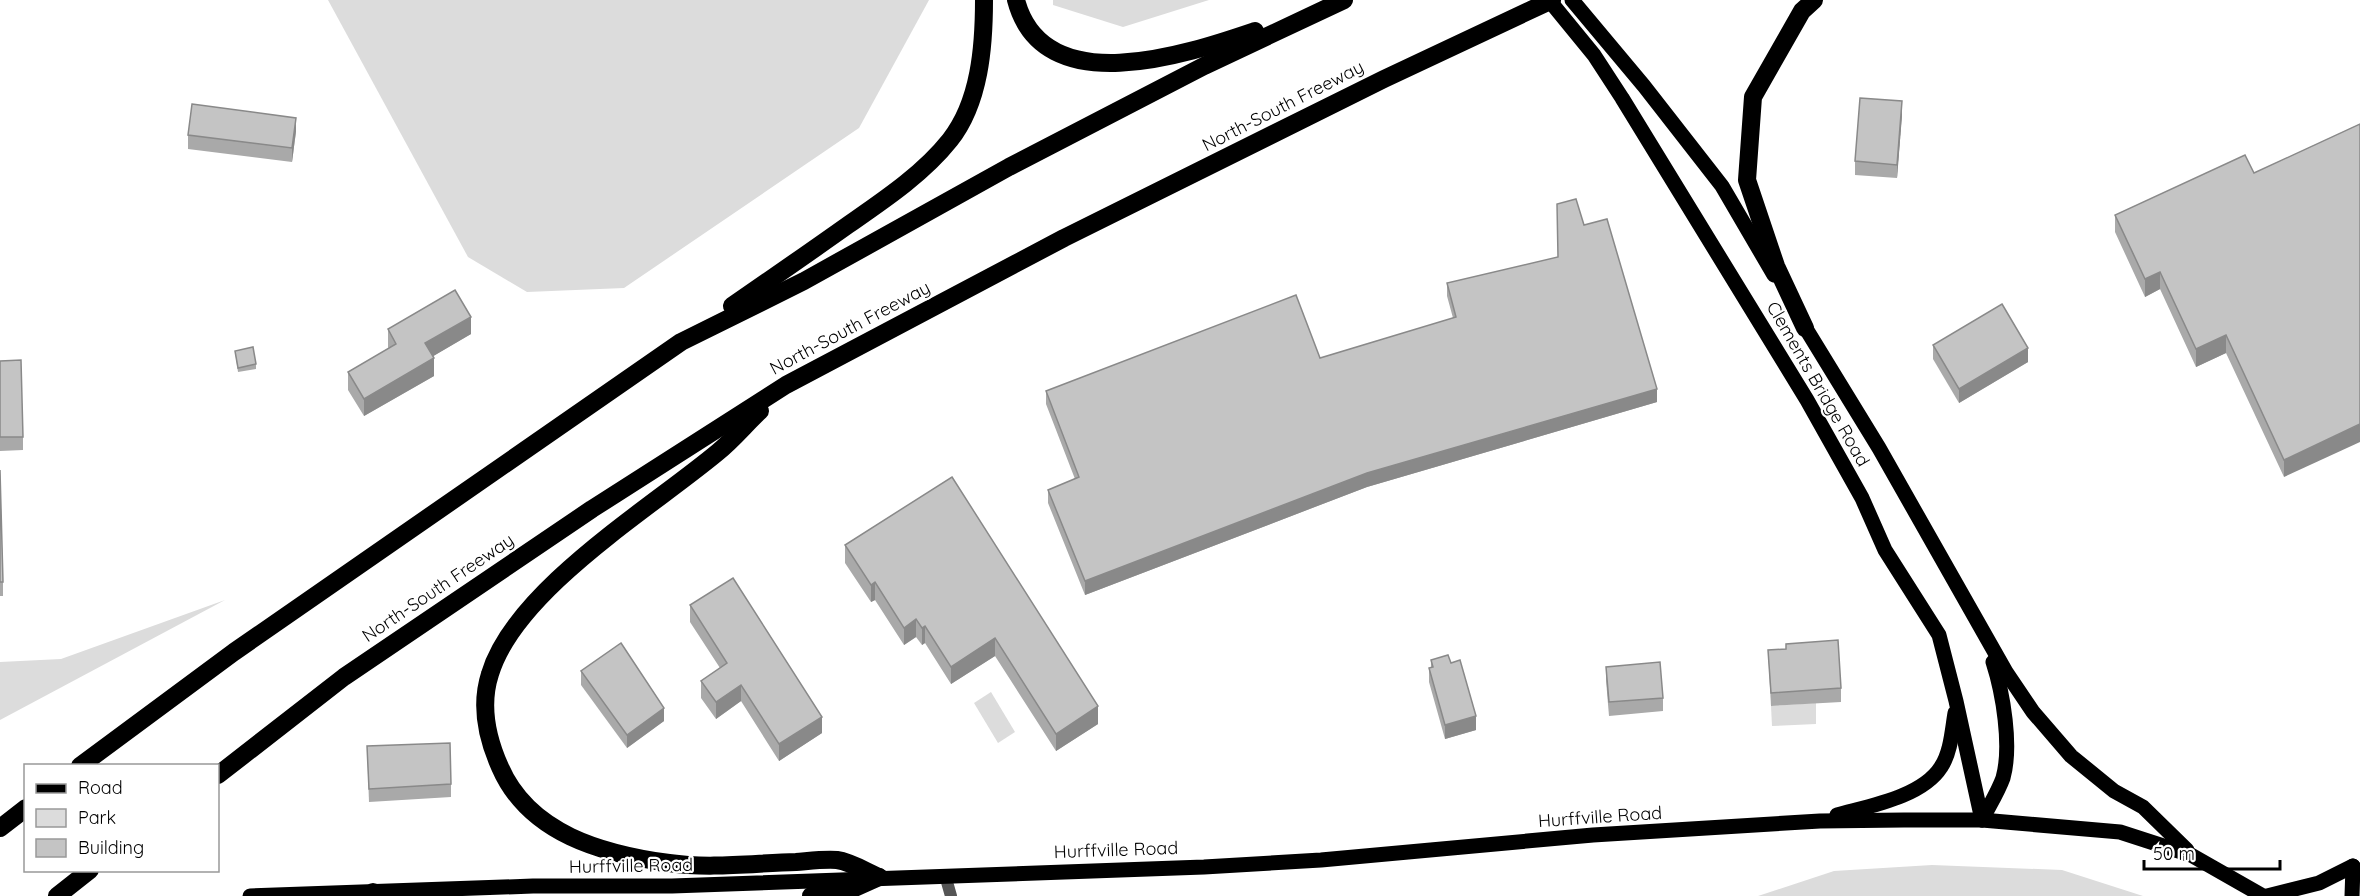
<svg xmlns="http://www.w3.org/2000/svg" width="2360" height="896" font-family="Quicksand,sans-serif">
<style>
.green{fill:#dcdcdc}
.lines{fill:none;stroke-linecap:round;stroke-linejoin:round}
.minor{stroke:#555;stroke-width:12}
.primary{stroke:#000;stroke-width:15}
.motorway{stroke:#000;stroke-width:18}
.wall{fill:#a9a9a9}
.shaded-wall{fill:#898989}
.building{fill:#c4c4c4;stroke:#898989;stroke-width:1.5}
.labels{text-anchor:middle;stroke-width:4.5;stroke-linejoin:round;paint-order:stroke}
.street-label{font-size:18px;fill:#000;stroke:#fff}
</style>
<rect width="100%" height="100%" fill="#fff"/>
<g class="green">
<path d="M328 0H929L859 128 624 288 527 292 468 257Z"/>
<path d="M1053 0H1209L1123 27 1053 5Z"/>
<path d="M225 600 0 720V662L61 659Z"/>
<path d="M991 692 1015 732 998 743 974 703Z"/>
<path d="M1816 703V724L1772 726 1771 706Z"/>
<path d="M1932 865 2062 870 2143 896H1758L1834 871Z"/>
</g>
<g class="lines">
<path class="minor" d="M945 875 951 896"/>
<g class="primary">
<path d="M1549 0 1594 55 1622 98 1807 400 1862 498 1885 550 1939 635 1956 701 1982 820"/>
<path d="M1572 0 1644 86 1722 186 1774 275"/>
<path d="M1800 319 1879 448 2006 672 2033 712 2071 756 2114 791 2143 807 2187 850"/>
<path d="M1837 815C1869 806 1922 797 1941 767 1951 752 1952 730 1955 713"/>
<path d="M1982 820C1989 806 1998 792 2003 778 2012 746 2003 693 1993 662"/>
<path d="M250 896 533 886H672L1204 867 1321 860 1593 835 1820 821 1904 820H1982L2120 832 2191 855 2263 896"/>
<path d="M2267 896 2319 883 2353 866"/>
<path d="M2352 896 2353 866"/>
</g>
<g class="motorway">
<path d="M1016 0C1043 103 1187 54 1255 31"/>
<path d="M732 306C771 279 810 252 848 225 884 200 923 174 950 140 980 102 984 46 984 0"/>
<path d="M1805 328 1776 266 1747 180 1753 97 1802 11 1814 0"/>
<path d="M760 411C746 424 733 440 718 452 651 508 515 590 490 674 480 705 487 738 500 767 529 834 603 854 669 863 710 869 755 863 796 862 809 861 824 859 837 860 851 862 867 872 879 877"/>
<path d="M80 766 234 652 681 342 804 281 1009 167 1204 66 1344 0"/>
<path d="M218 775 344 677 592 509 786 385 1064 238 1384 79 1552 0"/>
<path d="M0 828 26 808"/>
<path d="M373 892V896"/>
<path d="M57 896 90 870"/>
<path d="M811 896 839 895 879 877"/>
</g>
</g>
<g class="wall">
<path d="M1902 115 1897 178 1855 175V161Z"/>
<path d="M2360 124 2284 477 2226 353 2196 367 2160 289 2145 297 2115 232V215L2254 173Z"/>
<path d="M296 131 292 162 188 149V135Z"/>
<path d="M1584 225 1657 402 1367 487 1085 595 1048 503V490L1075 479 1046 404V391L1320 358 1453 318 1447 296V283L1558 258Z"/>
<path d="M388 329 471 334 433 356 434 376 364 416 348 390V372L389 349 388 347Z"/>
<path d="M1933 345 2028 362 1959 403 1933 359Z"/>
<path d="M235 351 256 364V369L238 372Z"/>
<path d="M0 361 23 437V450L0 451Z"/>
<path d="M0 470 3 582V596H0Z"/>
<path d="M952 477 1098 724 1056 751 995 656 951 684 925 643 922 645 916 637 904 645 875 600 871 602 845 563V545Z"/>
<path d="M690 605 822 733 779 761 741 701 716 719 701 698V681L720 668 690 622Z"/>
<path d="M1768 650 1841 688V702L1771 706Z"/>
<path d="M1431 660 1451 663 1476 730 1445 739 1429 682V668L1431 667Z"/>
<path d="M1606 667 1663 698V711L1609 716 1606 680Z"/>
<path d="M581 671 664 721 627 748 581 685Z"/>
<path d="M367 746 451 784V797L369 802Z"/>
</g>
<g class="shaded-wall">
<path d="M1902 101V115L1897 178V165Z"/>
<path d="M296 118V131L292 162V148Z"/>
<path d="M2160 272V289L2145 297V279Z"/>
<path d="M471 317V334L425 361V343Z"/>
<path d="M2226 335V353L2196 367V349Z"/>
<path d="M2028 348V362L1959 403V389Z"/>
<path d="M434 358V376L364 416V399Z"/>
<path d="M1657 389V402L1367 487 1085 595V581L1367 473Z"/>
<path d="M2360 424V442L2284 477V460Z"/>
<path d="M875 582V600L871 602V585Z"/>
<path d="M916 619V637L904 645V628Z"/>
<path d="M925 626V643L922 645V628Z"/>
<path d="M995 638V656L951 684V667Z"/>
<path d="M741 685V701L716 719V702Z"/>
<path d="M1098 706V724L1056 751V734Z"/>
<path d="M664 708V721L627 748V735Z"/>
<path d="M1476 716V730L1445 739V725Z"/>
<path d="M822 717V733L779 761V744Z"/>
</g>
<g class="building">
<path d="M1860 98 1902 101 1897 165 1855 161Z"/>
<path d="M192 104 296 118 292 148 188 135Z"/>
<path d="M2360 124V424L2284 460 2226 335 2196 349 2160 272 2145 279 2115 215 2245 155 2254 173Z"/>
<path d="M1576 199 1584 225 1607 219 1657 389 1367 473 1085 581 1048 490 1079 477 1046 391 1296 295 1320 358 1456 317 1447 283 1558 257 1557 204Z"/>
<path d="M455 290 471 317 425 343 434 358 364 399 348 372 396 344 388 329Z"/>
<path d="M2002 304 2028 348 1959 389 1933 345Z"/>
<path d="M253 347 256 364 238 368 235 351Z"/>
<path d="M21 360 23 437H0V361Z"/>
<path d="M0 470 3 582H0Z"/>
<path d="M952 477 1098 706 1056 734 995 638 951 667 925 626 922 628 916 619 904 628 875 582 871 585 845 545Z"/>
<path d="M733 578 822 717 779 744 741 685 716 702 701 681 727 663 690 605Z"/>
<path d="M1838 640 1841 688 1771 693 1768 650 1786 649V644Z"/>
<path d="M621 643 664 708 627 735 581 671Z"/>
<path d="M1448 655 1451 663 1460 660 1476 716 1445 725 1429 668 1433 667 1431 660Z"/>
<path d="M1660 662 1663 698 1609 702 1606 667Z"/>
<path d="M450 743 451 784 369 789 367 746Z"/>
</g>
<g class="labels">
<g class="street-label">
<text transform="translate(1283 106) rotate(-27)" y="6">North-South Freeway</text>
<text transform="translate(850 328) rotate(-28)" y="6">North-South Freeway</text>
<text transform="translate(1818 384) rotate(60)" y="6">Clements Bridge Road</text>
<text transform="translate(438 588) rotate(-34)" y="6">North-South Freeway</text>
<text transform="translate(1600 817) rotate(-4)" y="6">Hurffville Road</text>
<text transform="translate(1116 850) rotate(-2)" y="6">Hurffville Road</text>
<text transform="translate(631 866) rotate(-1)" y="6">Hurffville Road</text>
</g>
</g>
<rect x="24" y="764" width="195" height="108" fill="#ffffff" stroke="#999999" stroke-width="1.5"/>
<rect x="36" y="784" width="30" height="9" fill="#000000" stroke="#999999" stroke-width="1.5"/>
<text x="78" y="794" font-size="18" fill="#000000">Road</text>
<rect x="36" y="809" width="30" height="18" fill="#dcdcdc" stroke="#999999" stroke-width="1.5"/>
<text x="78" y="824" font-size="18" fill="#000000">Park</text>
<rect x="36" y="839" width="30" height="18" fill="#c4c4c4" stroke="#999999" stroke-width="1.5"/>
<text x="78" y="854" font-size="18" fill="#000000">Building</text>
<path d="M2144 860v9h136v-9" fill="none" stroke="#000000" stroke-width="3"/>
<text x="2153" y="860" font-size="18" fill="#000000" stroke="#ffffff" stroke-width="4.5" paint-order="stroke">50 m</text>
</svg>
